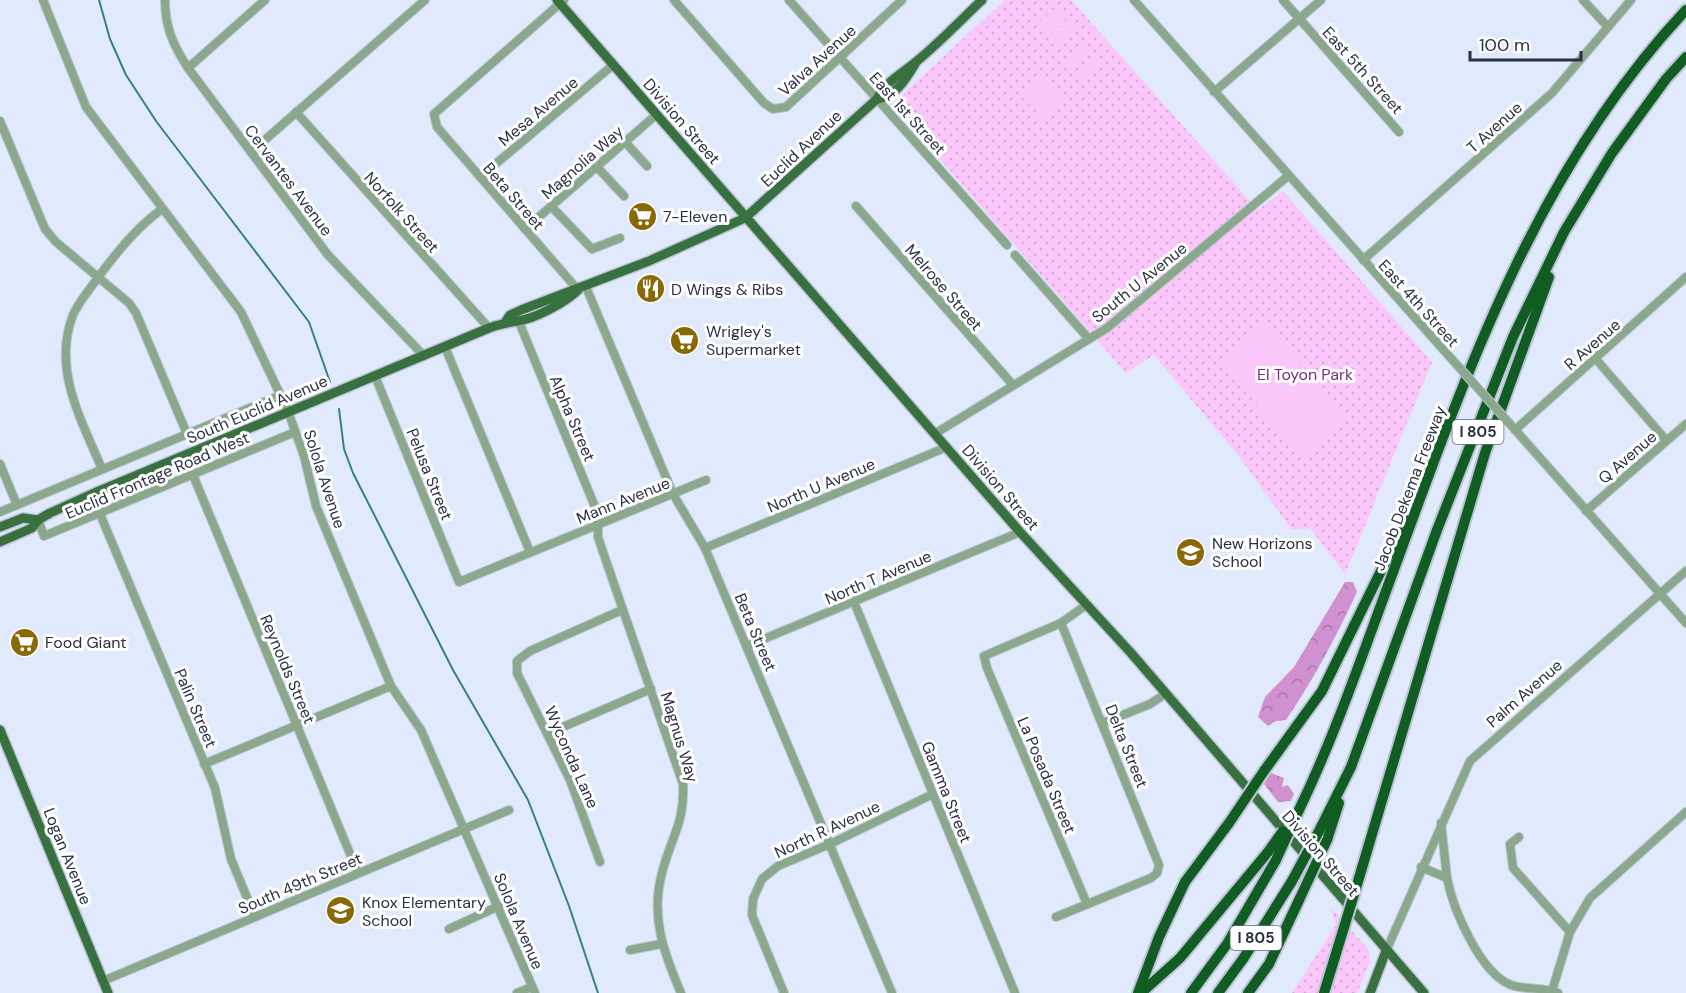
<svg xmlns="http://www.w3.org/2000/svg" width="1686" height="993" font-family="'DM Sans',sans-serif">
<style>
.grass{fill:url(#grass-dots)}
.forest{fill:url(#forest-crowns)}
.garden{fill:#fbc7fa}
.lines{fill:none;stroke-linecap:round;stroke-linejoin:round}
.stream{stroke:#367e8c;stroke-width:2}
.minor-casing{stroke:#bcc5d7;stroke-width:10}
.major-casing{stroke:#bcc5d7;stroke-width:12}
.highway-casing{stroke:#bcc5d7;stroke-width:14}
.minor{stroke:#8ba88c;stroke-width:8}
.major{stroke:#38713f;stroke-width:9}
.highway{stroke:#105c22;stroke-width:10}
.minor-bridge-casing{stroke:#bcc5d7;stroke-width:10;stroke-linecap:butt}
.highway-bridge-casing{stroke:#bcc5d7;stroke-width:14;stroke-linecap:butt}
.minor-bridge{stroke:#8ba88c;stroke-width:8}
.highway-bridge{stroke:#105c22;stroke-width:10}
.labels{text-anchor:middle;stroke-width:6;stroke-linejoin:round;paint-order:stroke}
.shield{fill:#fff;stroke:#696e7b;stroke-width:1.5}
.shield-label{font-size:15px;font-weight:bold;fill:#293042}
.street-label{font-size:16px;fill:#293042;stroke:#fff}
.poi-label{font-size:16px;fill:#293042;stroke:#fff;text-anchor:start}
.park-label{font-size:16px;fill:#772c79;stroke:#fff}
</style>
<defs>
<pattern id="grass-dots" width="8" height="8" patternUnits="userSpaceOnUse" patternTransform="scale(1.5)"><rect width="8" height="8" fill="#fbc7fa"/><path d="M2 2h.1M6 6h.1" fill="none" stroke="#d7abd8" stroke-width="1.8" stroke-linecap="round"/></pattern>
<pattern id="forest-crowns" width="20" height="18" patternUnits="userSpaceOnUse" patternTransform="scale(1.5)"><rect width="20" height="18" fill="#d191d1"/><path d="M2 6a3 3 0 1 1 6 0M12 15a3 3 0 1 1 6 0" fill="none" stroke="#aa77ab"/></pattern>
</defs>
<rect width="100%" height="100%" fill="#e1eafc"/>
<g class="grass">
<path d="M1005 0H1071L1258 210 1283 191 1432 362 1345 574 1310 528 1292 530 1238 455 1154 355 1126 373 892 104Z"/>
<path d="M1330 906 1368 949 1370 961 1357 993H1292L1336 925Z"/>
</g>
<g class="forest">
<path d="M1345 582H1353L1357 592C1336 637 1314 679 1286 720L1276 721 1268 726 1258 717 1265 697 1294 667Z"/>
<path d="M1271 773 1284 778 1282 787 1288 785 1294 794 1291 801 1278 802 1264 784Z"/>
</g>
<g class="garden">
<path d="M1055 8 1063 16 1043 34 1036 25Z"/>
<path d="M1066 20 1074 29 1055 47 1047 38Z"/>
<path d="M1085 42 1093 51 1074 68 1066 59Z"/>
<path d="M1096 55 1104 63 1085 81 1077 72Z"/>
<path d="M1042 76 1052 88 1031 107 1020 95Z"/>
<path d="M1054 90 1065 102 1043 121 1033 108Z"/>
<path d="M1263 323 1350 418 1303 457 1218 362Z"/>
</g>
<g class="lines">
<g class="stream">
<path d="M99 0 110 39 126 75 156 121 309 322 330 382"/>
<path d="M339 409 344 449 353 473 453 670 528 800 569 906 598 993"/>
</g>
<defs>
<g id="minor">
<path d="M43 0 86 107 241 312 288 411 304 456 316 506 391 686 421 730 535 993"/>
<path d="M165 0C165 27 173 45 188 68L328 255 424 356"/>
<path d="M564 0 434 114 437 127 578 290"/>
<path d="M674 0 764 103 773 109 786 107 902 0"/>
<path d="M789 0 1007 245"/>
<path d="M1134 0 1440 346"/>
<path d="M1283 0 1399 132"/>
<path d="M1583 0 1608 27"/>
<path d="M188 68 265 0"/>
<path d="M1214 92 1321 0"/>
<path d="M296 112 489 328"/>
<path d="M0 121 45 229 56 242 129 303 136 313 187 434"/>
<path d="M625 142 647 166"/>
<path d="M251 152 425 0"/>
<path d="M597 167 624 196"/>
<path d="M480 177 613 65"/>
<path d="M551 206 592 249 620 238"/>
<path d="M856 206 1013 385"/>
<path d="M525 229 656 115"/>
<path d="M1015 255 1088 338"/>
<path d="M1363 260 1552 93 1631 0"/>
<path d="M586 287 673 494 705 548 892 993"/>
<path d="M519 322 598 514V537L603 552 683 784C685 823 671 837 662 873 650 917 664 953 681 993"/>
<path d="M445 347 530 552"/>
<path d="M1595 358 1666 440"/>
<path d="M375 376 459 582 706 480"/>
<path d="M1510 424 1686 623"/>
<path d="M1515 430 1686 277"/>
<path d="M936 433 1107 328 1288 176"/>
<path d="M0 464 17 505"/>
<path d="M102 469C81 419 52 369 73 315 79 301 91 288 99 276 118 251 136 228 162 209"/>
<path d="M193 475 358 873"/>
<path d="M1586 511 1686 424"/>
<path d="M0 512 281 395"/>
<path d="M100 514 215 788 231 859 255 917"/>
<path d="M38 520 44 536 295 432"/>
<path d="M705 548 947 447"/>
<path d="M854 602 1015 993"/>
<path d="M1086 605 1061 623 984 656 987 668 1087 904"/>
<path d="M747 646 1020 532"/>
<path d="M1103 723 1150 704 1165 694"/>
<path d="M549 733 651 689"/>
<path d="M204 764 391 686"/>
<path d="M1441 823 1447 878"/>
<path d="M1519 837 1510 844 1513 868 1570 932"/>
<path d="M600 862 570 780 517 673V661L530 651 622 610"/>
<path d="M1421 867 1447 878C1453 909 1480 973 1511 985 1526 990 1543 987 1558 993"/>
<path d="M1056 917 1151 878 1157 873 1159 865 1061 623"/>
<path d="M449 929 499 906"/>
<path d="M630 950 661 944"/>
<path d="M1386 951 1470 761 1686 571"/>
<path d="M103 981 509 810"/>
<path d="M1552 991 1570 932 1590 898 1686 812"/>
<path d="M517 993 532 987"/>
<path d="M784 993 752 915 753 899 762 879 778 866 830 844 933 794"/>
</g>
<g id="major">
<path d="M557 0 1020 532 1131 653 1424 993"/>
<path d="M877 99C896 96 905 80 915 64"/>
<path d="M506 321 510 315 521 310 649 261 745 218 877 99C886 81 902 74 917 61 940 42 961 20 982 0"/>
<path d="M0 527 23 518 38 520"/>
<path d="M0 542 32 528 38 520 50 513 92 494 489 328C499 324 507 323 517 321 535 319 566 302 578 290"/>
<path d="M0 730 108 993"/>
<path d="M1370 993 1386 951"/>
</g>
<g id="highway">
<path d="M1264 771 1322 691 1406 520"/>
<path d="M1298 812C1331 744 1356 673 1382 602 1460 392 1529 177 1686 10"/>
<path d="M1318 833 1351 767 1437 530 1513 337 1564 232 1612 153 1666 79 1686 57"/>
<path d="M1327 840 1339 803"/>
<path d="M1359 878 1485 453 1549 277"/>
<path d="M1138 993 1159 937 1185 882 1229 823"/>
<path d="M1141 993 1180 958 1268 852"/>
<path d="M1191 993 1227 944 1276 860"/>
<path d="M1218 993 1243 959 1292 881"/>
<path d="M1248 993 1269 964 1300 898"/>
</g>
</defs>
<use href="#minor" class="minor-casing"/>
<use href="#major" class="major-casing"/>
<use href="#highway" class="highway-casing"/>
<use href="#minor" class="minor"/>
<use href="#major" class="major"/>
<use href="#highway" class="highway"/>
<defs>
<path id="minor-bridge" d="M1440 346 1510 424"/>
<g id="highway-bridge">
<path d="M1229 823 1264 771"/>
<path d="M1268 852 1283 831"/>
<path d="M1276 860 1298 812"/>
<path d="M1292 881 1318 833"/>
<path d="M1300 898 1327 840"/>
<path d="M1324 993 1359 878"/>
</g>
</defs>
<use href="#minor-bridge" class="minor-bridge-casing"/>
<use href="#highway-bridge" class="highway-bridge-casing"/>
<use href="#minor-bridge" class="minor-bridge"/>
<use href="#highway-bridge" class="highway-bridge"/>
</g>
<defs>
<symbol id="supermarket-disc" viewBox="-11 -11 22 22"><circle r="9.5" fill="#896907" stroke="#fff"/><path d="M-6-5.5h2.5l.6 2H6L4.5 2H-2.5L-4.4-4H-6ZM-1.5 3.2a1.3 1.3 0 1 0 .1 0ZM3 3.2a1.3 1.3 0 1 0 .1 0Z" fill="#fff"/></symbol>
<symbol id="restaurant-disc" viewBox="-11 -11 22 22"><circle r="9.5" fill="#896907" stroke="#fff"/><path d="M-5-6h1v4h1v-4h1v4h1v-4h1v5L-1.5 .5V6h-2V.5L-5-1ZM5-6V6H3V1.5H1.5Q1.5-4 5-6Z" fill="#fff"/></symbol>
<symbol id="school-disc" viewBox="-11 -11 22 22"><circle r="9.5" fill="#896907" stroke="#fff"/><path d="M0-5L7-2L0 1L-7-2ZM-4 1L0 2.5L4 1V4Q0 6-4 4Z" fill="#fff"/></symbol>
</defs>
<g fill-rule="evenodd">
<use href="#supermarket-disc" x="626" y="200" width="33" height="33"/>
<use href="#restaurant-disc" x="634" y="272" width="33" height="33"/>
<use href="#supermarket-disc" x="668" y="324" width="33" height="33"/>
<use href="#school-disc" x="1174" y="536" width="33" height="33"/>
<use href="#supermarket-disc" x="8" y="626" width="33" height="33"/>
<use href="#school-disc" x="324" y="894" width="33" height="33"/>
</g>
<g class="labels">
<g class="shield">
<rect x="1452.5" y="420" width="51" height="24" rx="4.5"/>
<rect x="1230.5" y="926" width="51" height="24" rx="4.5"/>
</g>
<g class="shield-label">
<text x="1478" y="437">I 805</text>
<text x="1256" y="943">I 805</text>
</g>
<g class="street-label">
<text transform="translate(817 60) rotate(-42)" y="6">Valva Avenue</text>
<text transform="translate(1363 70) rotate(48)" y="6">East 5th Street</text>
<text transform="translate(538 111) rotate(-40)" y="6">Mesa Avenue</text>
<text transform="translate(908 113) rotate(48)" y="6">East 1st Street</text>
<text transform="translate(682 121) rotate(49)" y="6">Division Street</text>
<text transform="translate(1494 127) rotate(-42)" y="6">T Avenue</text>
<text transform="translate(801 148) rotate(-43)" y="6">Euclid Avenue</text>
<text transform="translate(582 162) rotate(-41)" y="6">Magnolia Way</text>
<text transform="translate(289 180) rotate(53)" y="6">Cervantes Avenue</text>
<text transform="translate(514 196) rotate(49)" y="6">Beta Street</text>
<text transform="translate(402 212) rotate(48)" y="6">Norfolk Street</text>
<text transform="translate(1139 282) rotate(-39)" y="6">South U Avenue</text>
<text transform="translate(944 287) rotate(49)" y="6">Melrose Street</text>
<text transform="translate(1419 303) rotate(48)" y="6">East 4th Street</text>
<text transform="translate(1592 344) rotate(-41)" y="6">R Avenue</text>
<text transform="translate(257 409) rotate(-23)" y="6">South Euclid Avenue</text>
<text transform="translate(573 418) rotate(67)" y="6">Alpha Street</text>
<text transform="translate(1627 457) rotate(-41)" y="6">Q Avenue</text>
<text transform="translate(430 474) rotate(68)" y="6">Pelusa Street</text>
<text transform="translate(157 475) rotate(-23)" y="6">Euclid Frontage Road West</text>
<text transform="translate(325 479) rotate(72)" y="6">Solola Avenue</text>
<text transform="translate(821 485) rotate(-23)" y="6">North U Avenue</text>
<text transform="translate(1001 487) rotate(49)" y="6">Division Street</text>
<text transform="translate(1409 488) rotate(-69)" y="6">Jacob Dekema Freeway</text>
<text transform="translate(623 500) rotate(-22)" y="6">Mann Avenue</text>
<text transform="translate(878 577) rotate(-23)" y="6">North T Avenue</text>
<text transform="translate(756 632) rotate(67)" y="6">Beta Street</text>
<text transform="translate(288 669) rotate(67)" y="6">Reynolds Street</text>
<text transform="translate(1524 693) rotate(-41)" y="6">Palm Avenue</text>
<text transform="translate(196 708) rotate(67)" y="6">Palin Street</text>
<text transform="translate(680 737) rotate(73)" y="6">Magnus Way</text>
<text transform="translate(1127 746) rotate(68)" y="6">Delta Street</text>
<text transform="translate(572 757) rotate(66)" y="6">Wyconda Lane</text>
<text transform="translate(1047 775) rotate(67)" y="6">La Posada Street</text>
<text transform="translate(947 792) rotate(68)" y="6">Gamma Street</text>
<text transform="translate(827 829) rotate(-25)" y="6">North R Avenue</text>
<text transform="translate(1321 853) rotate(49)" y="6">Division Street</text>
<text transform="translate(68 856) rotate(68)" y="6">Logan Avenue</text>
<text transform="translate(300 883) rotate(-23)" y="6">South 49th Street</text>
<text transform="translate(519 921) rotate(67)" y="6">Solola Avenue</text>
</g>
<g class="poi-label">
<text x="663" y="222">7-Eleven</text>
<text x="671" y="295">D Wings &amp; Ribs</text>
<text x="706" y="337">Wrigley's<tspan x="706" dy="18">Supermarket</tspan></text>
<text x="1212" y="549">New Horizons<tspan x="1212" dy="18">School</tspan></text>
<text x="45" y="648">Food Giant</text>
<text x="362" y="908">Knox Elementary<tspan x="362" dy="18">School</tspan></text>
</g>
<g class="park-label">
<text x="1305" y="380">El Toyon Park</text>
</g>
</g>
<path d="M1470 51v9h111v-9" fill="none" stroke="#293042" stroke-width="3"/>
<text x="1479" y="51" font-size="18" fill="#293042" stroke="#ffffff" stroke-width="4.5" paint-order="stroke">100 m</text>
</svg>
